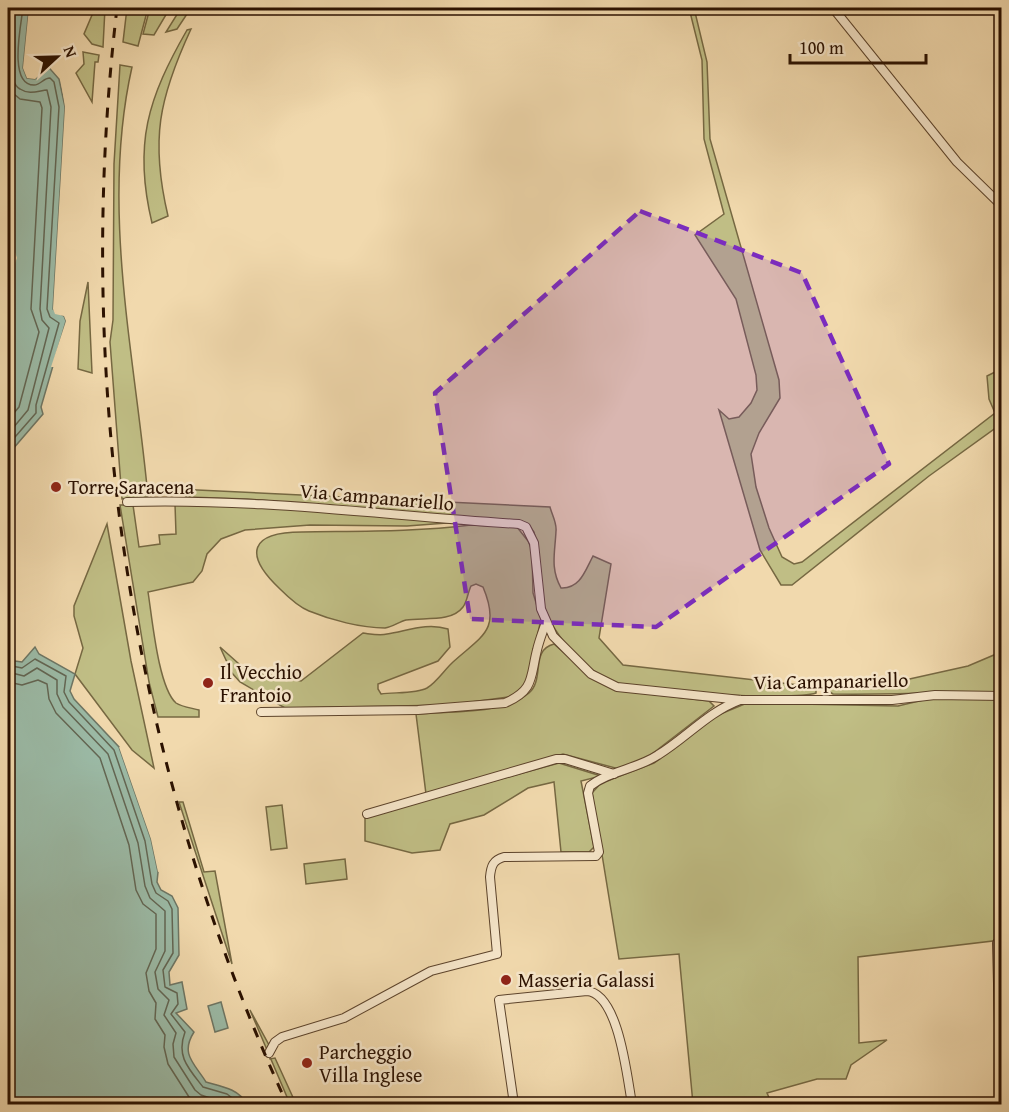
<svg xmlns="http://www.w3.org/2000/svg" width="1009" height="1112" font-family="'Gentium Book Plus',serif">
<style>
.green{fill:#c0be85;stroke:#766842;stroke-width:1.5}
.water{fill:#9bbaa6;stroke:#6e7664;stroke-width:1.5}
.pier{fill:#f1d9ad}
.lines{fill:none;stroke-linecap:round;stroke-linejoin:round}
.shore{stroke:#636653;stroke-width:1.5}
.street-casing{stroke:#5c432b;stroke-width:10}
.street{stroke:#f6e6ca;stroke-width:8}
.rail{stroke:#2b1100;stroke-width:3;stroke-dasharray:10 10;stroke-linecap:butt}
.marked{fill:#7b2cbf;fill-opacity:0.2;stroke:#7b2cbf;stroke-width:4.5;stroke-dasharray:12 8;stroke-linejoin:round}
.poi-dot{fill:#8f2418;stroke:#f6e6ca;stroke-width:2}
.labels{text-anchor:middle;stroke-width:5;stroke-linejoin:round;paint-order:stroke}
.poi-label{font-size:20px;fill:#2b1100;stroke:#f6e6ca;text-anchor:start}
.street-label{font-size:20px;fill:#2b1100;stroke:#f6e6ca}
</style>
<rect width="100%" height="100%" fill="#f1d9ad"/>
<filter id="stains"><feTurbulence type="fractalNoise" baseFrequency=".00333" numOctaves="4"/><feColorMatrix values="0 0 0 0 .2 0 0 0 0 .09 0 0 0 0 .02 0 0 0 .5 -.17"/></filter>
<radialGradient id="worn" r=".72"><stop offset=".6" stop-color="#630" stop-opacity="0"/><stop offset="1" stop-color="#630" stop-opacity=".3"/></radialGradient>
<g class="green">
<path d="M95 8H105L103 47 92 44 84 34Z"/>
<path d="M127 8H148L138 46 123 42Z"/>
<path d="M150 8H170L154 35 143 34Z"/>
<path d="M181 8H191L177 29 166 32Z"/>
<path d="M689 8H694L707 62 710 139 779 380 780 398 759 433 751 454 756 487 769 528 782 557 794 564 802 562 995 413 989 399 987 376 1001 369V424L929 476 792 585H781L760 550 719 410 729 419 739 417 751 403 757 390 756 375 736 299 695 235 724 214 704 139 702 60Z"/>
<path d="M191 29C159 98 150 140 168 216L152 223C133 144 148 98 187 30Z"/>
<path d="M83 52 99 55 98 62H95L92 102 76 73 84 64Z"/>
<path d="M120 65 132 67C100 209 135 355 148 497L122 499 110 342 113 320 114 164Z"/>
<path d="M88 282 92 373 78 369 80 321Z"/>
<path d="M176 489 550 507C552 515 557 523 556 531 555 553 550 568 561 588 580 589 585 571 593 556L611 564 599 638 623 665 816 687V693C792 701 635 692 611 681 586 670 560 641 548 617 535 591 541 560 534 532L528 524 522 522 247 499 187 497Z"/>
<path d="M175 504H227L460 522 407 526 310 525 245 530 221 539 207 554 202 571 193 582 148 592C152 616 158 687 176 703 182 707 192 708 199 710V717H158L149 682 120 505H133L139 547 160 544 159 535 176 534Z"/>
<path d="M107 524 131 661 154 768 132 750 75 674 83 648 74 616V606Z"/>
<path d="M471 525 517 527 528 541 532 550 533 593 541 619 530 670 524 688 515 696 449 705 285 708 240 682 232 673 220 647 247 671 301 681 363 633C371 634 380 636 387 634 407 631 427 622 448 629L450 647 438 661 378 684V689L381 694C394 692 416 694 427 688 437 682 445 669 453 662 483 635 501 630 483 587L476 584 471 586C468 592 467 602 463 607 451 623 423 617 406 620 399 622 392 627 385 628 361 628 331 620 309 611 299 607 288 597 280 589 243 554 250 532 302 532 360 531 414 532 471 525Z"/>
<path d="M554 644 594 679 616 690 709 701 714 706 648 757 619 769 563 754 426 794 416 714C449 711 503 715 529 693 545 679 530 650 554 644Z"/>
<path d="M1001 652V692C945 692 889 695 833 694L828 691V688H869L968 666Z"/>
<path d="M936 697 1001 699V940L858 957 859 1043 887 1040 851 1065 846 1079H817L767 1093 772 1104H693L679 954 619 959 592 793 601 783 654 763 718 715 747 703 898 706Z"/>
<path d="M559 763 601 776 581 781 594 847 589 852H561L554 782 528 788 484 815 450 824 440 850 412 853 365 841V816Z"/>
<path d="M179 802H183L204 872 215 871 232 964Z"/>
<path d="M282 805 287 848 271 850 266 807Z"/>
<path d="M345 859 347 879 306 884 304 864Z"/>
<path d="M250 1010 269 1045 267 1049 270 1059 275 1058 296 1104H290Z"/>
</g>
<g class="water">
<path d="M8 8H29L23 68 27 78 35 79 43 72 44 62 59 79 65 107 53 309 64 316 66 321 41 407 43 414 12 450 8 451Z"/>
<path d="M8 647 15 661 22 662 35 647 39 654 75 674 70 691 74 699 119 747 151 839 158 872 157 882 161 890 172 896 178 908 179 955 169 972 170 985 182 982 187 1009 176 1013 194 1032C180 1054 194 1063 206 1082 220 1086 240 1089 246 1104H8Z"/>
<path d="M221 1002 228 1028 215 1032 208 1006Z"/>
</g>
<g class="pier">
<path d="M29 8H32L26 68 29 75 34 76 40 71 41 61 44 59 43 72 35 79 27 78 23 68Z"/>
<path d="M60 76 68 107 56 309 66 313 69 321 55 367H51L66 321 64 316 55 314 53 309 65 107Z"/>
<path d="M8 249 15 252 17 258 8 281Z"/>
<path d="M119 747 123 748 154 838 161 871 158 872 151 839Z"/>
</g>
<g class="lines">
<g class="shore">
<path d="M8 89 20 99 40 102 42 108 31 309 39 332 19 407 8 420"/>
<path d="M8 434 28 410 49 328 42 320 40 309 51 107 47 90C38 91 29 95 20 89 3 79 13 26 15 8"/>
<path d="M8 445 36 413V405L59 323 50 317 47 309 59 107 54 82 50 78C43 78 41 85 34 85 8 85 21 25 23 8"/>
<path d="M8 660 12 666 22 668 35 659 66 676 64 692 69 702 114 750 145 841 152 884 156 893 168 901 172 909 173 953 163 970 165 987 177 993 178 1004 171 1014 185 1032C176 1056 188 1068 203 1087L227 1094 240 1104"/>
<path d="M8 672 24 676 37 668 57 680V694L63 707 108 754 138 843 145 886 150 898 165 911V951L155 972 158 989 169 1000 164 1015 176 1033 173 1044 174 1057 195 1090 201 1095 228 1104"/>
<path d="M8 682 22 685 38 680 47 684 49 699 56 713 100 758 129 845 136 890 143 904 156 914V949L146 973 149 991 156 1003 155 1019 165 1035 164 1047 168 1064 189 1097 201 1104"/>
</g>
<defs>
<g id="street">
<path d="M833 8 957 162 1002 206"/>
<path d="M127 502C259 498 388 516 519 524L526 527 534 543 541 609 553 636 591 674 617 687 741 700H892L935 695 1002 696"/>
<path d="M261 712 418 710 505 703C535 690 530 677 537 650 539 641 543 631 546 622"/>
<path d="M367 814 556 759H565L614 774"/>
<path d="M997 943 1001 1104"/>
<path d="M269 1053 275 1042 282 1037 344 1018 431 971 497 954 490 877C491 866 493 860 504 857L596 856 599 852 588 793 590 786C609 771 637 769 658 755 686 738 708 712 740 700"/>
<path d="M514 1104 499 1000 587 991C619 994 627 1077 632 1104"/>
</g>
</defs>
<use href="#street" class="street-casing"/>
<use href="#street" class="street"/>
<path class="rail" d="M117 8C73 380 130 763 287 1104"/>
</g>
<path class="marked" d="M640 211 802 273 889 464 656 627 470 619 435 393Z"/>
<g class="poi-dot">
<circle cx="56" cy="487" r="6"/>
<circle cx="208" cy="683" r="6"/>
<circle cx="506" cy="980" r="6"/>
<circle cx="307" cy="1063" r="6"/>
</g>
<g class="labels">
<g class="poi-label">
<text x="68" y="494">Torre Saracena</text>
<text x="220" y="679">Il Vecchio<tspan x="220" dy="23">Frantoio</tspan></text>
<text x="518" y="987">Masseria Galassi</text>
<text x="319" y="1059">Parcheggio<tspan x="319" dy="23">Villa Inglese</tspan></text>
</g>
<g class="street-label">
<text transform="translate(377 497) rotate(5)" y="7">Via Campanariello</text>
<text transform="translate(831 681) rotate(-1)" y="7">Via Campanariello</text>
</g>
</g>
<rect width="1009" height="1112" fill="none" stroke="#f1d9ad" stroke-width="30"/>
<rect x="9" y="9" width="991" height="1094" fill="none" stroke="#2b1100" stroke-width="3"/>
<rect x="15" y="15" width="979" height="1082" fill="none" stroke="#2b1100" stroke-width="1.5"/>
<g transform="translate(57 57) rotate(68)" stroke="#f6e6ca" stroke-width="4.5" paint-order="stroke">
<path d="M0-4.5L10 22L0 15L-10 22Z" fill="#2b1100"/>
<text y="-9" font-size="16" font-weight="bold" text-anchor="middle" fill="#2b1100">N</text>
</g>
<path d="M790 54v9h136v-9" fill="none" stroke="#2b1100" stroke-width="3"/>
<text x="799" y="54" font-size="18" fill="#2b1100" stroke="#f6e6ca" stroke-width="4.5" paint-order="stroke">100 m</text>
<rect width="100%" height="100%" filter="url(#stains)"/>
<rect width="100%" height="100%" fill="url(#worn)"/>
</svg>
